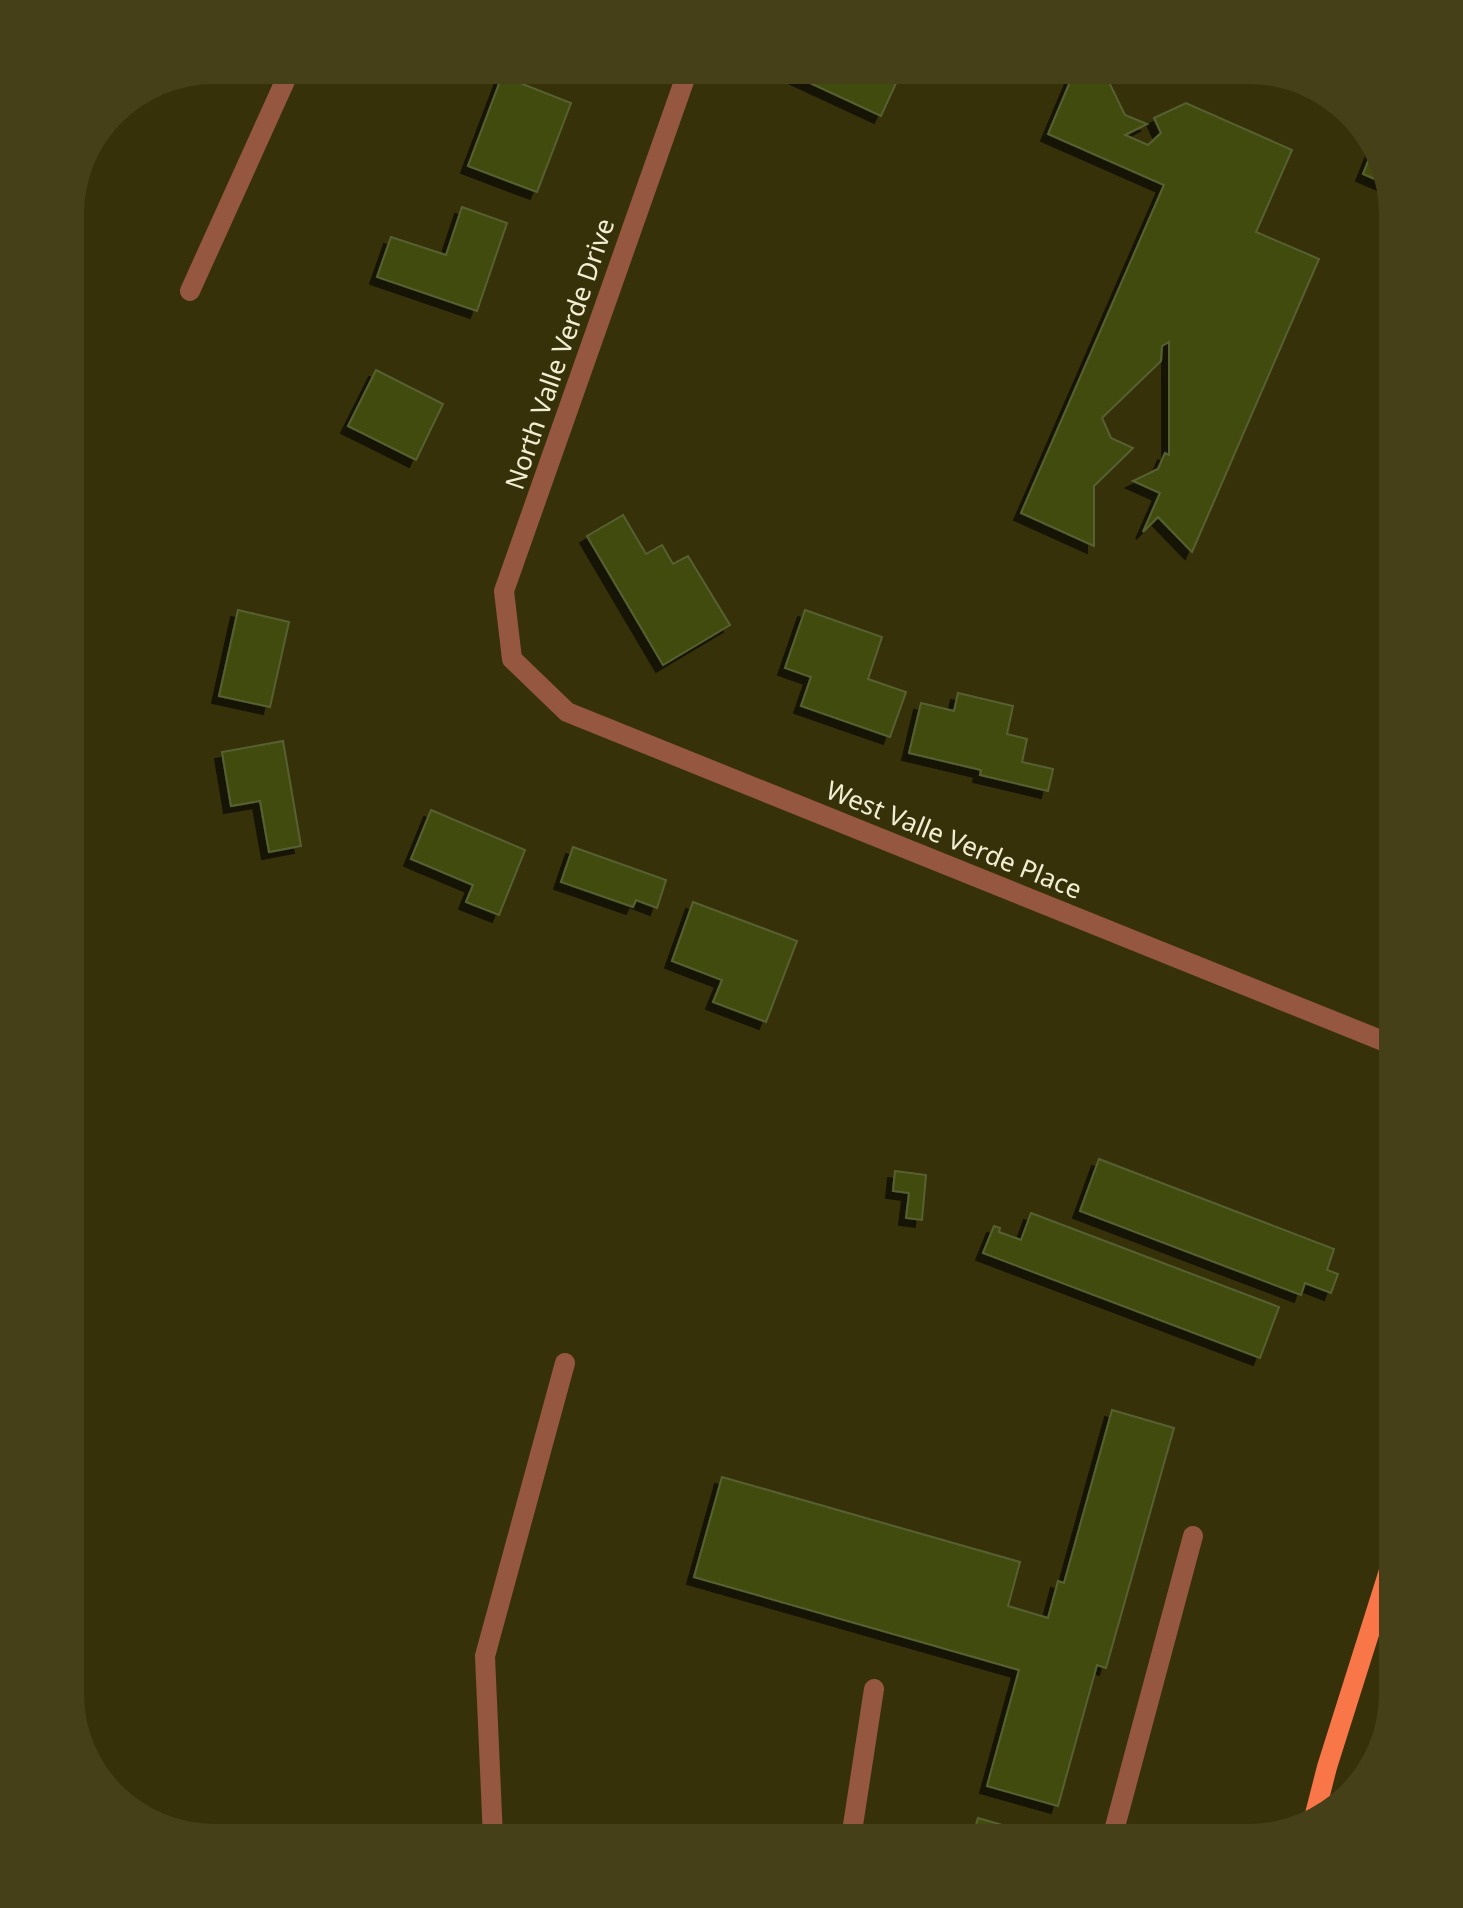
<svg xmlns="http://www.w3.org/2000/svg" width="1463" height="1908" font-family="'Noto Sans',sans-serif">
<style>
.building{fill:#404b0a;stroke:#566132;stroke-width:2;filter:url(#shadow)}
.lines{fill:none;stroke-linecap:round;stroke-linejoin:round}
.minor{stroke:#965741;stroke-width:20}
.major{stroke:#f97648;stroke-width:20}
.labels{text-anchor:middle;stroke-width:7;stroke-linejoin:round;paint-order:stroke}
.street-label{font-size:26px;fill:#f2eed3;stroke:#373109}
</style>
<defs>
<filter id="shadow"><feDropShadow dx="-7" dy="7" stdDeviation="0" flood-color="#0009"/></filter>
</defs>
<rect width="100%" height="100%" fill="#373109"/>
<g class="building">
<path d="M798 70H902L881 116 795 76Z"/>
<path d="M1075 70H1103L1125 115 1147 124 1125 135 1148 145 1161 133 1154 118 1186 103 1292 150 1256 232 1319 259 1192 552 1158 517 1143 532 1160 493 1133 481 1158 469 1165 453 1169 455V342L1162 346 1161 361 1102 418 1111 438 1133 448 1094 486V546L1021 513 1164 185 1048 134Z"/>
<path d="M502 76 571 103 537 192 468 166Z"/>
<path d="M1373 149 1384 183 1363 174Z"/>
<path d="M462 207 507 223 477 311 377 277 391 237 446 255Z"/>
<path d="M376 370 443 404 416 460 348 426Z"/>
<path d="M623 515 646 554 662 545 673 564 688 556 730 625 663 665 587 536Z"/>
<path d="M238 610 289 622 270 707 219 696Z"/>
<path d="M805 610 882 637 868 679 906 692 890 737 801 706 811 677 785 668Z"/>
<path d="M958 693 1013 706 1007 734 1027 739 1022 762 1053 769 1048 791 980 775 981 770 909 753 921 703 954 711Z"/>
<path d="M283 741 301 846 269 852 260 801 231 806 222 752Z"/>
<path d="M431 810 525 850 499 915 466 902 473 885 411 859Z"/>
<path d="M573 847 666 880 657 908 636 900 633 907 561 882Z"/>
<path d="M693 902 797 941 766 1022 713 1002 722 980 672 961Z"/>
<path d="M1099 1159 1334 1249 1327 1270 1338 1274 1331 1293 1305 1283 1301 1295 1080 1211Z"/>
<path d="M895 1171 926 1175 922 1220 906 1218 909 1193 893 1191Z"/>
<path d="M1031 1213 1279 1307 1260 1358 983 1253 994 1226 1000 1228 999 1232 1021 1240Z"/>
<path d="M1112 1410 1174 1428 1106 1668 1097 1665 1058 1806 987 1786 1019 1670 694 1577 722 1477 1020 1562 1008 1606 1048 1618 1058 1581 1064 1583Z"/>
<path d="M978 1818 1048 1838H972Z"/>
</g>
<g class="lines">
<g class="minor">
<path d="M688 70 504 591 512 659 567 712 1393 1045"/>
<path d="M190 291 290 70"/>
<path d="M493 1838 485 1656 565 1363"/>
<path d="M851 1838 874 1689"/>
<path d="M1112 1838 1193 1536"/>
</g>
<path class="major" d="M1314 1818 1327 1767 1393 1558"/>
</g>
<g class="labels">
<g class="street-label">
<text transform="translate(560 354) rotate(-71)" y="9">North Valle Verde Drive</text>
<text transform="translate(954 840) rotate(22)" y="9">West Valle Verde Place</text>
</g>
</g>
<path d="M0 0H1463V1908H0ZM214 84H1249A130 130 0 0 1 1379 214V1694A130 130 0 0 1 1249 1824H214A130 130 0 0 1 84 1694V214A130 130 0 0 1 214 84Z" fill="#464019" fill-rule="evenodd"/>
</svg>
